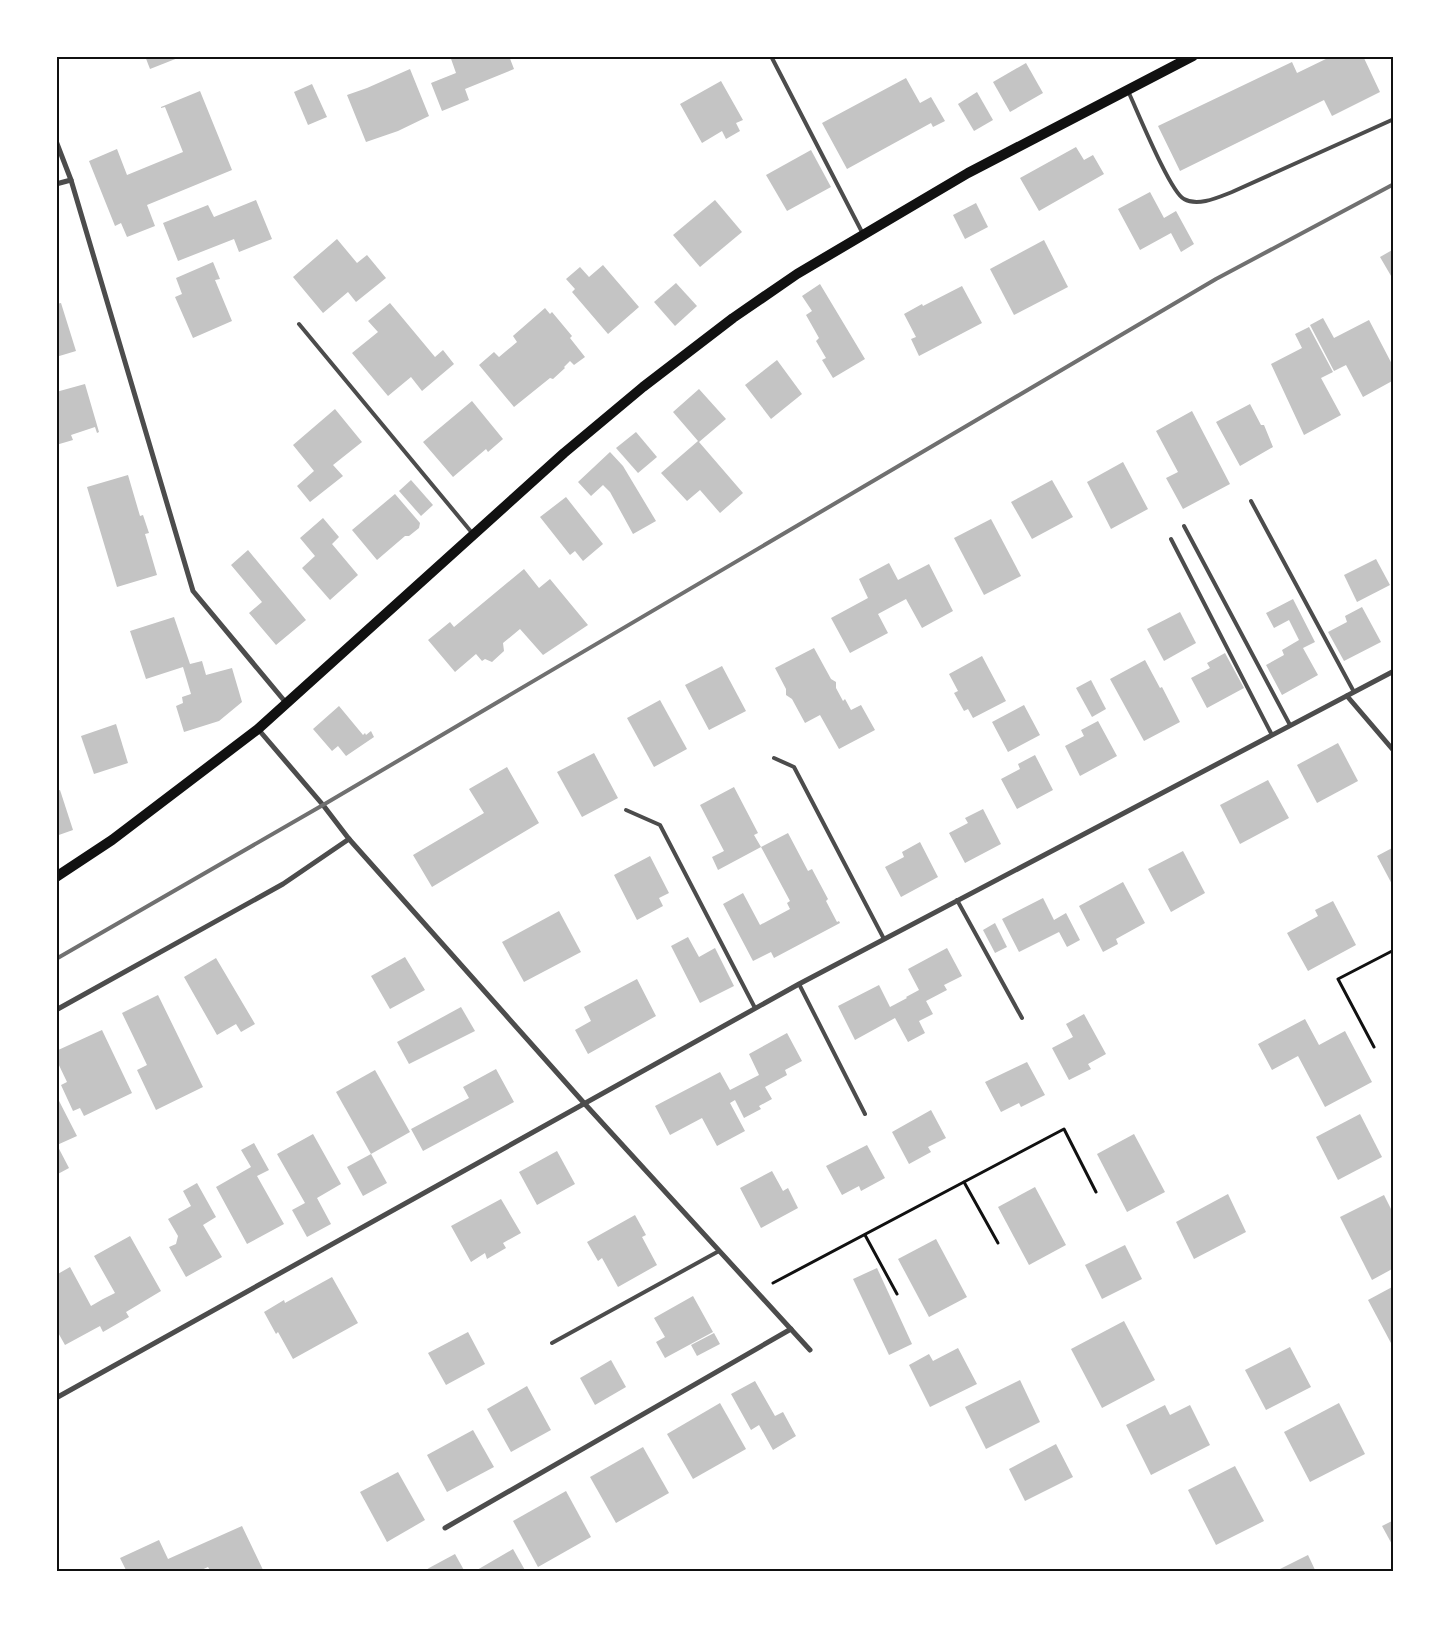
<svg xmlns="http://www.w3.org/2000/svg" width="1450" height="1628" font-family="Raleway,sans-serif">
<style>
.building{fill:#c4c4c4}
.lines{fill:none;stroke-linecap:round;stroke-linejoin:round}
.path{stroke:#111;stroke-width:3}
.service{stroke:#4c4c4c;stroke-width:4}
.minor{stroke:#4c4c4c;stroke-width:5}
.secondary{stroke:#111;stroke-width:10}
.rail{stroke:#707070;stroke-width:4}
.neatline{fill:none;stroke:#111;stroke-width:2}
</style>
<rect width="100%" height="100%" fill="#fff"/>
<g class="building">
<path d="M145 56H183L150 69Z"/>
<path d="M450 56H509L514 69 465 89 469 100 442 111 431 83 456 73Z"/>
<path d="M1332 56H1363L1380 92 1332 116 1324 100 1180 171 1158 126 1292 62 1297 73Z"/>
<path d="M1026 63 1043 93 1010 112 993 82Z"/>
<path d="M410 69 429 116 398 131 366 142 347 95 367 88Z"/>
<path d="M906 78 920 103 931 97 945 121 933 127 931 123 847 169 822 123Z"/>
<path d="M721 81 743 120 736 123 740 131 726 139 722 131 702 143 680 104Z"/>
<path d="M312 84 327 117 308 125 294 92Z"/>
<path d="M200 91 232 170 147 205 155 226 127 237 121 223 115 226 89 161 117 149 127 175 183 152 165 107 161 108V107Z"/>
<path d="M977 92 993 120 974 131 958 104Z"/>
<path d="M1076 147 1084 160 1093 155 1104 174 1039 211 1020 178Z"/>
<path d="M811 150 831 187 787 211 766 175Z"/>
<path d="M1150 192 1164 218 1176 211 1194 244 1181 252 1171 233 1140 250 1118 209Z"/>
<path d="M256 200 272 239 239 252 234 239 178 261 163 223 208 205 214 217Z"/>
<path d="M715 200 742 232 700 267 673 235Z"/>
<path d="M976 203 988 227 965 239 953 215Z"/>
<path d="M337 239 357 263 367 255 386 278 356 302 348 292 323 313 293 277Z"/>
<path d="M1044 240 1068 287 1014 315 990 269Z"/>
<path d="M1394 249V281L1380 257Z"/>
<path d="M213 262 220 279 215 280 232 321 193 338 175 297 182 294 176 278Z"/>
<path d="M603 265 639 307 608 334 572 292 575 289 566 279 580 267 589 277Z"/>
<path d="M676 283 697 306 675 326 654 302Z"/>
<path d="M820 284 865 359 833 378 822 360 826 358 816 341 819 338 806 315 812 311 802 296Z"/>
<path d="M962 286 982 323 919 356 911 339 916 337 904 314 922 304 923 306Z"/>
<path d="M61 303 76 351 56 357V304Z"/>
<path d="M390 303 435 357 443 350 454 364 422 391 411 377 388 396 352 353 378 332 368 321Z"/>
<path d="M545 308 550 314 552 312 572 336 570 338 585 357 574 365 570 361 564 367 565 368 553 379 550 378 514 407 479 365 494 352 499 357 517 342 513 336 514 335Z"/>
<path d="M1323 318 1334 338 1369 320 1394 368V380L1363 397 1346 365 1334 371 1310 325Z"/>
<path d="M1309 327 1333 372 1321 378 1341 415 1304 435 1271 364 1302 348 1295 334Z"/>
<path d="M777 360 802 394 771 419 745 385Z"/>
<path d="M85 384 99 432 97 433 95 427 71 435 73 440 56 445V392Z"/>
<path d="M699 389 726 419 699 442 743 493 720 513 700 490 687 501 661 473 698 441 673 412Z"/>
<path d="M472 401 503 439 488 452 486 449 453 477 423 442Z"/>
<path d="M1250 404 1261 425H1264L1273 447 1240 466 1216 422Z"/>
<path d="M335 409 362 442 333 465 343 476 310 502 297 486 314 471 293 445Z"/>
<path d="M1192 411 1230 484 1183 509 1166 478 1178 472 1156 431Z"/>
<path d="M636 432 657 457 638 473 616 448Z"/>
<path d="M610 452 623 466 656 521 633 534 610 492 603 485 591 496 578 482Z"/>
<path d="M1123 462 1148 509 1111 529 1087 482Z"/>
<path d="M128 475 140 516 143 515 149 533 145 534 157 575 117 587 87 487Z"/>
<path d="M411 480 433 505 421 516 399 491Z"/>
<path d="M1052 480 1073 517 1032 539 1011 502Z"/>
<path d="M395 494 420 523 419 528 409 536H405L377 560 352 530Z"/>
<path d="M566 497 603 544 583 561 575 551 570 555 540 517Z"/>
<path d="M323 518 339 537 332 544 358 575 330 600 302 568 315 556 300 538Z"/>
<path d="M991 519 1021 576 984 595 954 538Z"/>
<path d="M248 550 306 620 276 645 249 613 262 602 231 565Z"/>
<path d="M1376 559 1390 585 1357 602 1344 575Z"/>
<path d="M889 563 898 580 929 564 953 611 922 628 906 599 878 614 888 633 850 653 831 618 868 598 859 579Z"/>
<path d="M524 569 539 588 550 579 588 625 543 655 520 629 503 643 504 651 492 662 485 659 482 661 476 654 455 672 428 640 450 622 454 627Z"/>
<path d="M1293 599 1315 642 1303 648 1318 675 1282 695 1266 665 1284 655 1282 650 1299 640 1289 620 1274 628 1266 613Z"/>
<path d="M1362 607 1381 642 1344 661 1328 632 1347 622 1345 616Z"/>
<path d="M1180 612 1196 643 1164 661 1147 629Z"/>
<path d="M174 617 190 664 202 661 206 675 232 668 242 702 219 721 184 732 176 706 183 703 182 697 191 694 183 667 146 679 130 631Z"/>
<path d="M814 648 831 679 836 682V688L843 701 845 699 851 710 861 705 875 730 839 749 820 715 805 723 792 699 786 695V689L775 668Z"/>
<path d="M1225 653 1244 688 1207 708 1191 678 1210 668 1207 663Z"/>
<path d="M982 656 1006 701 973 718 968 709 964 711 954 693 958 691 949 674Z"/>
<path d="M1145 660 1160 688 1162 687 1180 722 1144 741 1110 679Z"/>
<path d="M722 666 746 711 709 730 685 685Z"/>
<path d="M1091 680 1106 709 1092 717 1076 688Z"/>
<path d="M660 700 687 749 654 767 627 718Z"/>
<path d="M1024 705 1040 735 1008 752 992 722Z"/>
<path d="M339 706 363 735 365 733 366 735 371 731 374 737 346 756 338 746 332 751 313 729Z"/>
<path d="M1098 721 1117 756 1080 776 1065 746 1084 736 1081 730Z"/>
<path d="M116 724 128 763 94 774 81 736Z"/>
<path d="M1338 743 1358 781 1317 803 1297 765Z"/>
<path d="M594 753 618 798 582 817 557 772Z"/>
<path d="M1035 755 1053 790 1017 809 1001 779 1020 769 1018 764Z"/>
<path d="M507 767 539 823 432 887 413 855 484 813 469 789Z"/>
<path d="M1268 780 1289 818 1240 844 1220 805Z"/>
<path d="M734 787 758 833 754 835 761 847 718 870 712 857 724 851 700 805Z"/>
<path d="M60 790 73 830 56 836V791Z"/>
<path d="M983 809 1001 844 965 863 949 833 968 823 965 818Z"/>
<path d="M788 833 808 871 812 869 828 899 826 901 837 922 839 921 840 923 774 958 771 952 753 961 723 904 743 893 760 925 790 909 787 903 790 901 761 847Z"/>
<path d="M920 842 938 877 901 897 885 867 904 857 902 852Z"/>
<path d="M1394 847V888L1377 856Z"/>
<path d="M1183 851 1205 893 1171 912 1148 869Z"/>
<path d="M650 856 669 893 659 898 663 906 637 920 614 875Z"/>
<path d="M1123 882 1145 923 1116 939 1118 944 1103 952 1079 906Z"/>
<path d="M1043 898 1054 920 1066 913 1080 940 1067 947 1059 932 1019 952 1002 919Z"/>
<path d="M1333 901 1356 945 1308 971 1287 933 1318 916 1315 910Z"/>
<path d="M559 911 581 952 524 982 502 942Z"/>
<path d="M995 923 1007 947 995 953 983 930Z"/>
<path d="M688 937 699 957 715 948 734 986 700 1003 671 946Z"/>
<path d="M947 948 962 976 944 985 947 990 926 1001 933 1014 919 1021 925 1033 908 1042 895 1018 855 1040 838 1006 879 985 890 1007 907 998 906 997 919 990 908 969Z"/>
<path d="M405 957 425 990 390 1009 371 976Z"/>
<path d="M216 958 255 1024 241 1032 236 1024 217 1035 184 977Z"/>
<path d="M637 979 656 1016 588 1054 575 1030 591 1021 584 1007Z"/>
<path d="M158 995 203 1087 156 1110 137 1070 147 1065 122 1013Z"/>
<path d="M461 1007 475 1031 409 1064 397 1042Z"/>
<path d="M1084 1014 1106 1054 1088 1064 1091 1069 1069 1080 1052 1048 1073 1037 1066 1024Z"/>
<path d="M1305 1019 1319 1045 1345 1031 1372 1082 1325 1107 1298 1056 1272 1070 1258 1044Z"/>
<path d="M102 1030 132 1093 84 1116 80 1108 73 1111 61 1085 67 1082 56 1059V1051Z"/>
<path d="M787 1033 802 1061 785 1070 787 1075 765 1087 772 1099 759 1106 761 1109 744 1118 735 1100 730 1103 745 1131 717 1146 702 1118 670 1135 655 1106 720 1072 730 1090 759 1075 749 1054Z"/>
<path d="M1027 1062 1045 1095 1021 1107 1019 1103 1001 1112 985 1082Z"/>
<path d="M496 1069 514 1102 423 1151 411 1129 469 1098 463 1087Z"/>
<path d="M375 1070 410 1132 371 1154 336 1092Z"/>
<path d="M56 1095 77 1136 57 1145 69 1168 56 1175Z"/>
<path d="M931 1110 946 1138 928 1147 931 1152 909 1164 892 1132Z"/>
<path d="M1360 1114 1382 1157 1338 1180 1316 1137Z"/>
<path d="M313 1134 341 1184 317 1198 331 1224 307 1237 292 1210 305 1203 277 1154Z"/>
<path d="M1134 1134 1165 1192 1127 1212 1097 1154Z"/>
<path d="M254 1143 269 1170 257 1176 284 1224 247 1244 216 1187 251 1167 241 1150Z"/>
<path d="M867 1145 885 1178 861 1191 859 1186 842 1195 826 1166Z"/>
<path d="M557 1151 575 1184 537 1205 519 1172Z"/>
<path d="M371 1154 387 1183 363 1196 347 1167Z"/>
<path d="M772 1171 783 1191 788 1188 798 1208 761 1228 740 1188Z"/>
<path d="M197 1183 216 1217 203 1225 222 1257 186 1277 169 1247 176 1244 178 1236 168 1219 191 1206 183 1191Z"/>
<path d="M1035 1187 1066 1245 1029 1265 998 1207Z"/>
<path d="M1228 1194 1246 1232 1194 1259 1176 1222Z"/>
<path d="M1384 1195 1394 1215V1268L1372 1280 1340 1217Z"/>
<path d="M501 1199 521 1233 503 1243 506 1248 487 1259 485 1253 471 1262 451 1226Z"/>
<path d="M635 1215 646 1235 642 1237 657 1265 618 1287 602 1258 598 1261 587 1242Z"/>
<path d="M130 1236 161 1291 126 1312 129 1317 103 1332 100 1326 65 1345 56 1329V1275L70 1267 91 1306 103 1299 115 1293 94 1256Z"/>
<path d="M936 1239 967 1297 929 1317 898 1259Z"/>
<path d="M1125 1245 1142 1279 1102 1299 1085 1265Z"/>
<path d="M877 1268 912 1344 889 1355 853 1279Z"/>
<path d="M332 1277 358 1323 293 1359 278 1332 276 1334 264 1312 284 1300 285 1303Z"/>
<path d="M1394 1286V1344L1392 1345 1368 1300Z"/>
<path d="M693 1296 713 1332 665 1358 656 1342 665 1337 654 1318Z"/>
<path d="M1124 1321 1155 1380 1102 1408 1071 1349Z"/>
<path d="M468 1332 485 1364 446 1385 428 1353Z"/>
<path d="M714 1333 720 1344 697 1356 691 1345Z"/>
<path d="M1290 1347 1311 1387 1266 1410 1245 1370Z"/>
<path d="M958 1348 977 1384 930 1407 909 1365 929 1354 933 1361Z"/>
<path d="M611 1360 626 1387 595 1405 580 1378Z"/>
<path d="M1020 1380 1040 1422 986 1449 965 1407Z"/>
<path d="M755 1381 775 1416 783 1412 796 1436 773 1450 759 1425 751 1430 731 1394Z"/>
<path d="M527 1386 551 1430 511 1452 487 1409Z"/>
<path d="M720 1403 746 1449 693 1479 667 1434Z"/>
<path d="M1339 1403 1365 1454 1310 1482 1284 1432Z"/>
<path d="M1165 1405 1170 1415 1190 1405 1210 1445 1151 1475 1126 1425Z"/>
<path d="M473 1430 494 1467 447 1492 427 1455Z"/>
<path d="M1056 1444 1073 1477 1025 1501 1009 1469Z"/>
<path d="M643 1447 669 1493 616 1523 590 1477Z"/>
<path d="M1235 1466 1264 1521 1216 1545 1188 1490Z"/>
<path d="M398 1472 425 1520 387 1542 360 1492Z"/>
<path d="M566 1491 591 1537 538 1567 513 1521Z"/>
<path d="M1394 1520V1548L1382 1526Z"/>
<path d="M242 1526 264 1572H211L208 1567 197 1572H127L120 1558 159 1540 168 1559Z"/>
<path d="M513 1549 526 1572H479L477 1570Z"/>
<path d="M455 1554 465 1572H423L429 1568Z"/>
<path d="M1308 1555 1316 1572H1274Z"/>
</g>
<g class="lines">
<g class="path">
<path d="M1374 1047 1338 979 1394 950"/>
<path d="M964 1182 998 1243"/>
<path d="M865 1235 897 1294"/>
<path d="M773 1283 1064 1129 1096 1192"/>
</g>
<g class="service">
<path d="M772 58 863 234"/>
<path d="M1128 91C1137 110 1170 192 1184 199 1198 207 1219 197 1232 192L1394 119"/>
<path d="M299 324 473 534"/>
<path d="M1251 501 1354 692"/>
<path d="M1184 526 1290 725"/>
<path d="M1171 539 1272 735"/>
<path d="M774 758 794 767 884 939"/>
<path d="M626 810 660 825 755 1008"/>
<path d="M957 900 1022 1018"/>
<path d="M799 984 865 1114"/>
<path d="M552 1343 719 1251"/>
</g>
<g class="minor">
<path d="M56 141 71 180 193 591 287 704"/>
<path d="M56 184 71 180"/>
<path d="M1347 696 1394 751"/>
<path d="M258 729 323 805 349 839 584 1103 810 1350"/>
<path d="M56 1010 283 884 349 839"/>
<path d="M56 1398 799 984 1394 671"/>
<path d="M445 1528 791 1329"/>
</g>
<path class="secondary" d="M56 877 112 840 258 729 564 453 643 387 733 318 797 274 968 173 1193 56"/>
<path class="rail" d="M56 959 323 805 1216 279 1394 184"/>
</g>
<rect width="1450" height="1628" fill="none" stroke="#ffffff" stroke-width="115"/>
<rect x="58" y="58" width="1334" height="1512" class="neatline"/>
</svg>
